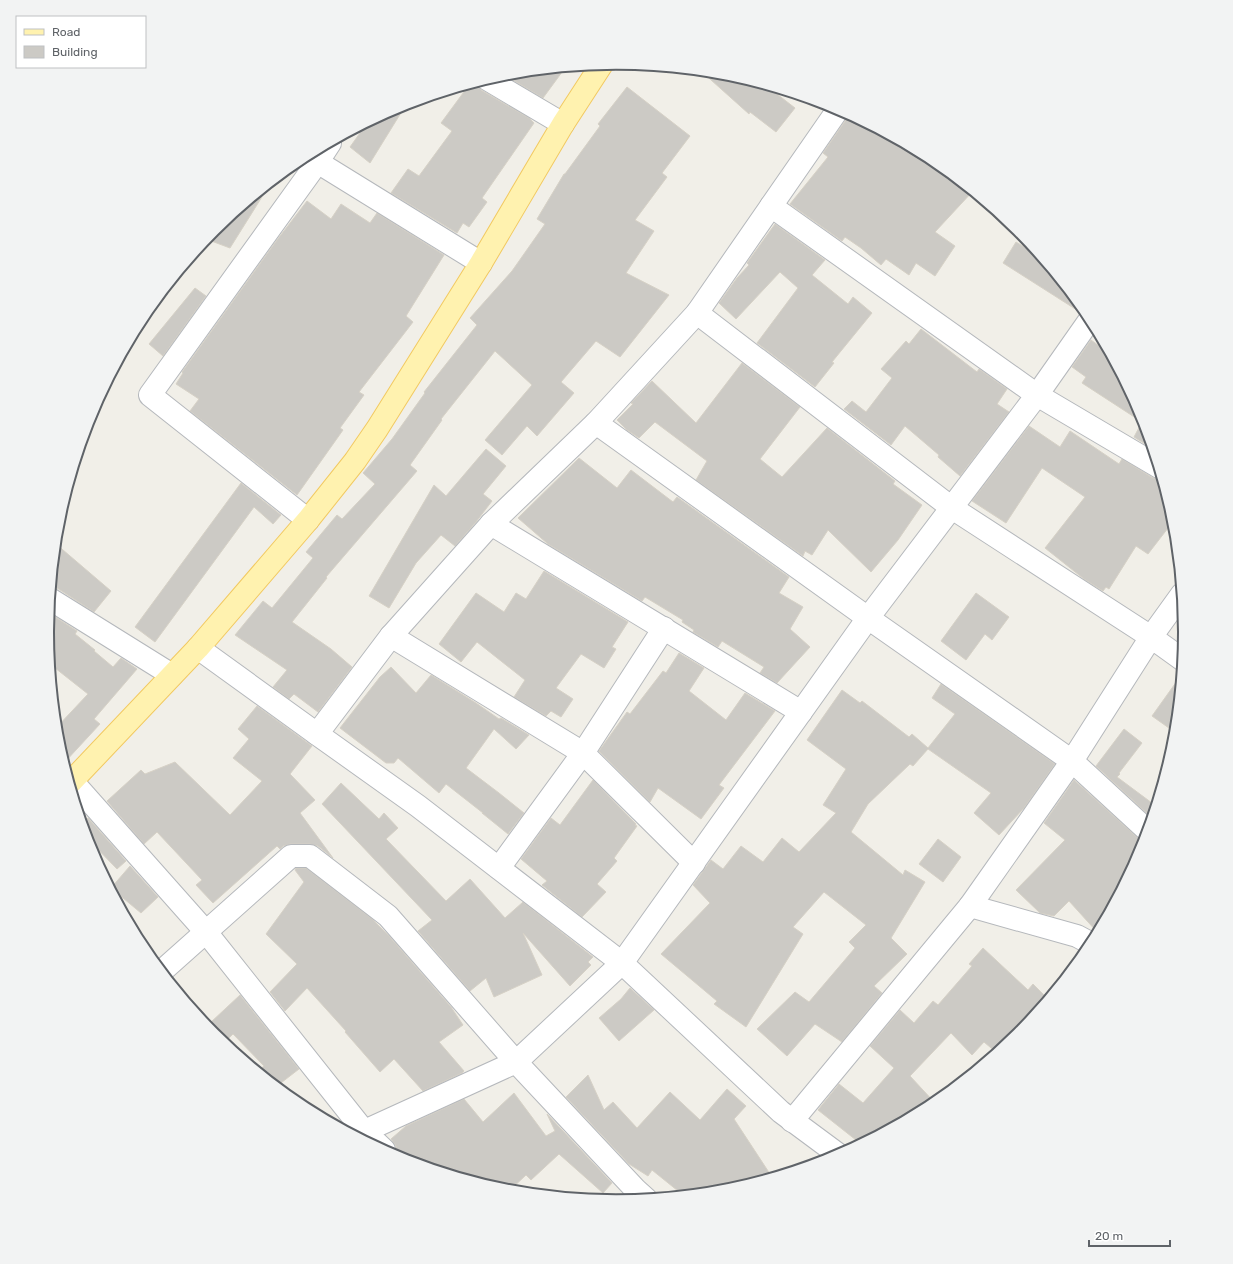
<svg xmlns="http://www.w3.org/2000/svg" width="1233" height="1264" font-family="Rubik,sans-serif">
<style>
.building{fill:#cccac5;stroke:#d6d1c6}
.lines{fill:none;stroke-linecap:round;stroke-linejoin:round}
.minor-casing{stroke:#b5b8bc;stroke-width:24}
.major-casing{stroke:#f2c960;stroke-width:24}
.minor{stroke:#fff;stroke-width:22}
.major{stroke:#fff2af;stroke-width:22}
.rim{fill:none;stroke:#5f6368;stroke-width:2}
</style>
<rect width="100%" height="100%" fill="#f1efe8"/>
<g class="building">
<path d="M565 68 543 98 503 74 506 73Z"/>
<path d="M701 71 728 73 764 84 795 108 776 132 750 112 749 114Z"/>
<path d="M475 83 476 85 481 90 529 118 534 123 482 198 487 202 469 227 463 223 457 233 391 193 408 169 419 176 452 131 441 123 469 85Z"/>
<path d="M627 87 690 136 662 173 667 177 635 220 654 231 626 273 669 295 620 357 596 341 561 382 574 393 537 436 527 426 502 455 485 440 532 385 495 351 441 419 442 420 410 465 417 471 326 577 327 578 292 622 331 649 352 667 318 712 294 694 289 699 273 687 287 670 235 635 263 601 272 608 313 558 306 552 337 515 342 519 375 484 363 473 392 439 425 393 424 392 477 325 470 318 512 271 545 224 537 219 564 174H565L600 126 598 124Z"/>
<path d="M407 103 370 163 350 147 360 133 355 129 399 106Z"/>
<path d="M850 114 930 157 952 177 954 175 973 191 935 232 955 246 935 276 916 263 909 275 886 259 881 265 861 248 845 237 842 241 790 204 828 157 823 153Z"/>
<path d="M262 189 265 192 230 248 206 239 214 229Z"/>
<path d="M307 201 331 219 341 204 370 223 377 213 444 255 406 316 413 322 359 392 364 395 340 428 343 430 297 495 190 411 199 399 176 384 183 373 182 372 277 240Z"/>
<path d="M775 224 825 260 812 275 848 304 853 297 872 313 832 362 834 363 815 387 757 343 798 288 780 272 736 319 719 303 737 278 749 265 747 263Z"/>
<path d="M1016 242 1043 258 1084 308 1080 312 1003 263Z"/>
<path d="M195 288 206 296 163 356 149 344Z"/>
<path d="M921 329 977 372 979 369 1007 389 997 404 1009 412 960 476 938 457 939 455 905 426 891 445 844 409 852 401 866 412 892 378 881 369 906 341 909 344Z"/>
<path d="M1091 340 1110 354 1143 414 1153 449 1134 437 1142 422 1082 383 1086 377 1072 367Z"/>
<path d="M742 363 800 407 760 459 782 477 827 428 895 481 893 484 922 505 898 540 871 572 828 530 812 555 805 551 803 556 696 480 707 461 655 422 639 438 627 430 617 420 633 404 631 403 652 381 696 423Z"/>
<path d="M1029 426 1060 447 1070 431 1119 464 1122 459 1153 478 1158 479H1162L1175 519 1148 554 1136 546 1109 589 1106 587 1103 591 1084 579 1045 548 1085 497 1042 468 1006 523 972 501Z"/>
<path d="M486 449 506 466 483 494 492 501 476 522 455 546 441 535 416 563 389 608 369 596 434 485 446 496Z"/>
<path d="M579 458 617 488 631 470 673 502 677 497 789 577 779 593 803 607 790 629 810 647 777 683 760 673 764 667 722 641 718 647 693 632 694 630 682 622 683 620 645 597 642 601 548 544 518 518Z"/>
<path d="M241 483 281 515 273 524 254 507 155 642 135 627Z"/>
<path d="M56 544 111 591 94 612 57 588 51 587Z"/>
<path d="M544 571 628 622 612 647 616 649 604 668 581 654 556 688 573 699 561 717 551 711 546 716 514 697 525 680 477 642 461 662 439 644 476 593 504 612 516 593 526 599Z"/>
<path d="M976 593 1009 617 992 640 985 634 966 660 941 641Z"/>
<path d="M49 613 77 631 75 634 95 650 94 651 113 667 121 658 137 669 94 719 100 724 64 763 58 743 56 728 88 694 50 664 47 632Z"/>
<path d="M679 653 704 668 689 691 726 720 745 693 775 711 719 785 724 788 701 819 658 788 650 802 599 751 627 712 630 714 663 671 666 673Z"/>
<path d="M391 667 416 693 431 675 476 703 499 719 501 718 529 735 516 749 494 729 466 768 499 793 524 813 508 834 482 813H483L446 784 439 793 398 758 394 763H386L340 728 380 677Z"/>
<path d="M1182 674 1178 714 1176 733 1152 716Z"/>
<path d="M941 684 1055 764 1024 808 999 835 974 813 991 793 928 749 913 766 910 764 868 804 851 832 903 875 905 870 925 882 891 938 907 954 874 986 882 993 842 1042 815 1024 787 1056 757 1029 795 992 809 1002 855 948 849 942 866 925 824 892 793 927 803 934 746 1027 714 1004 717 1001 661 954 710 903 693 885 711 860 723 869 741 846 763 862 782 838 799 852 836 813 823 805 846 769 807 740 842 690 860 703 862 701 909 737 912 734 928 748 955 714 932 698Z"/>
<path d="M257 706 312 746 290 774 315 800 300 813 333 858 318 846 310 844H290L283 846 280 849 277 846 213 903 196 885 202 880 157 832 144 844 107 801 141 770 145 774 175 762 230 815 262 781 233 758 249 739 238 729Z"/>
<path d="M1124 729 1142 743 1119 773 1120 774 1117 777 1156 806 1152 818 1096 766Z"/>
<path d="M593 780 636 824 635 825 637 826 614 858 617 861 597 884 606 892 582 917 542 885 547 881 521 859 551 818 560 825Z"/>
<path d="M1074 780 1140 840 1145 843 1142 851 1098 933 1069 901 1054 916 1040 913 1016 890 1065 840 1044 823Z"/>
<path d="M341 783 379 819 384 813 398 828 386 839 446 901 470 879 505 918 523 902 593 957 588 962 591 965 570 986 523 933 542 975 494 997 486 978 470 991 418 931 432 920 322 804Z"/>
<path d="M88 818 126 861 117 869 87 838 82 824Z"/>
<path d="M938 839 961 857 943 882 919 864Z"/>
<path d="M130 866 158 897 141 913 111 888Z"/>
<path d="M296 868H306L371 918 389 936 451 1007 463 1025 439 1042 464 1071 462 1073 423 1091 394 1059 380 1072 345 1032 346 1031 307 988 285 1011 270 992 297 964 266 934 304 882 295 870Z"/>
<path d="M983 948 1028 990 1033 984 1048 999 1019 1035 997 1053 984 1042 972 1055 951 1033 910 1076 935 1103 861 1144 818 1110 839 1084 863 1103 894 1068 870 1046 900 1010 914 1023 933 1001 938 1005 972 966 969 964Z"/>
<path d="M630 988 654 1010 619 1041 599 1018 621 999Z"/>
<path d="M240 995 299 1069 277 1086 258 1071 264 1066 233 1034 227 1040 210 1023Z"/>
<path d="M588 1075 604 1110 613 1102 637 1128 670 1092 700 1120 727 1089 746 1106 734 1119 772 1177 727 1191 683 1195 652 1170 648 1176 629 1164 566 1097Z"/>
<path d="M514 1093 546 1136 555 1131 547 1114 612 1183 603 1193 559 1154 531 1180 526 1175 509 1191 400 1159 396 1154V1146L391 1139 406 1126 464 1099 483 1122Z"/>
</g>
<g class="lines">
<defs>
<g id="minor">
<path d="M487 79 563 124"/>
<path d="M306 155 481 263"/>
<path d="M771 206 1037 395 1159 467"/>
<path d="M697 313 952 508 1151 637 1183 660"/>
<path d="M596 423 868 618 1072 761 1148 831"/>
<path d="M308 520 150 395 317 163 330 143"/>
<path d="M491 524 801 712"/>
<path d="M50 599 172 675"/>
<path d="M391 636 583 753 694 863"/>
<path d="M198 648 317 734 418 806 622 963 781 1112 839 1155"/>
<path d="M317 734 391 636 491 524 596 423 697 313 839 108"/>
<path d="M72 781 206 932 364 1131 384 1150"/>
<path d="M499 868 583 753 664 628"/>
<path d="M970 906 1077 936 1092 944"/>
<path d="M162 971 291 856H310L388 916 516 1062 636 1190 646 1199"/>
<path d="M792 1121 970 906 1072 761 1151 637 1182 594"/>
<path d="M356 1135 516 1062 622 963 868 618 1037 395 1091 318"/>
</g>
<path id="major" d="M70 783 198 648 308 520 355 461 377 429 481 263 563 124 602 64"/>
</defs>
<use href="#minor" class="minor-casing"/>
<use href="#major" class="major-casing"/>
<use href="#minor" class="minor"/>
<use href="#major" class="major"/>
</g>
<path d="M0 0H1233V1264H0ZM54 632a562 562 0 1 1 1124 0a562 562 0 1 1-1124 0Z" fill="#f2f3f3" fill-rule="evenodd"/>
<path class="rim" d="M54 632a562 562 0 1 1 1124 0a562 562 0 1 1-1124 0Z"/>
<rect x="16" y="16" width="130" height="52" fill="#ffffff" stroke="#bfc1c3"/>
<rect x="24" y="29" width="20" height="6" fill="#fff2af" stroke="#bfc1c3"/>
<text x="52" y="36" font-size="12" fill="#5f6368">Road</text>
<rect x="24" y="46" width="20" height="12" fill="#cccac5" stroke="#bfc1c3"/>
<text x="52" y="56" font-size="12" fill="#5f6368">Building</text>
<path d="M1089 1240v6h81v-6" fill="none" stroke="#5f6368" stroke-width="2"/>
<text x="1095" y="1240" font-size="12" fill="#5f6368" stroke="#ffffff" stroke-width="3" paint-order="stroke">20 m</text>
</svg>
